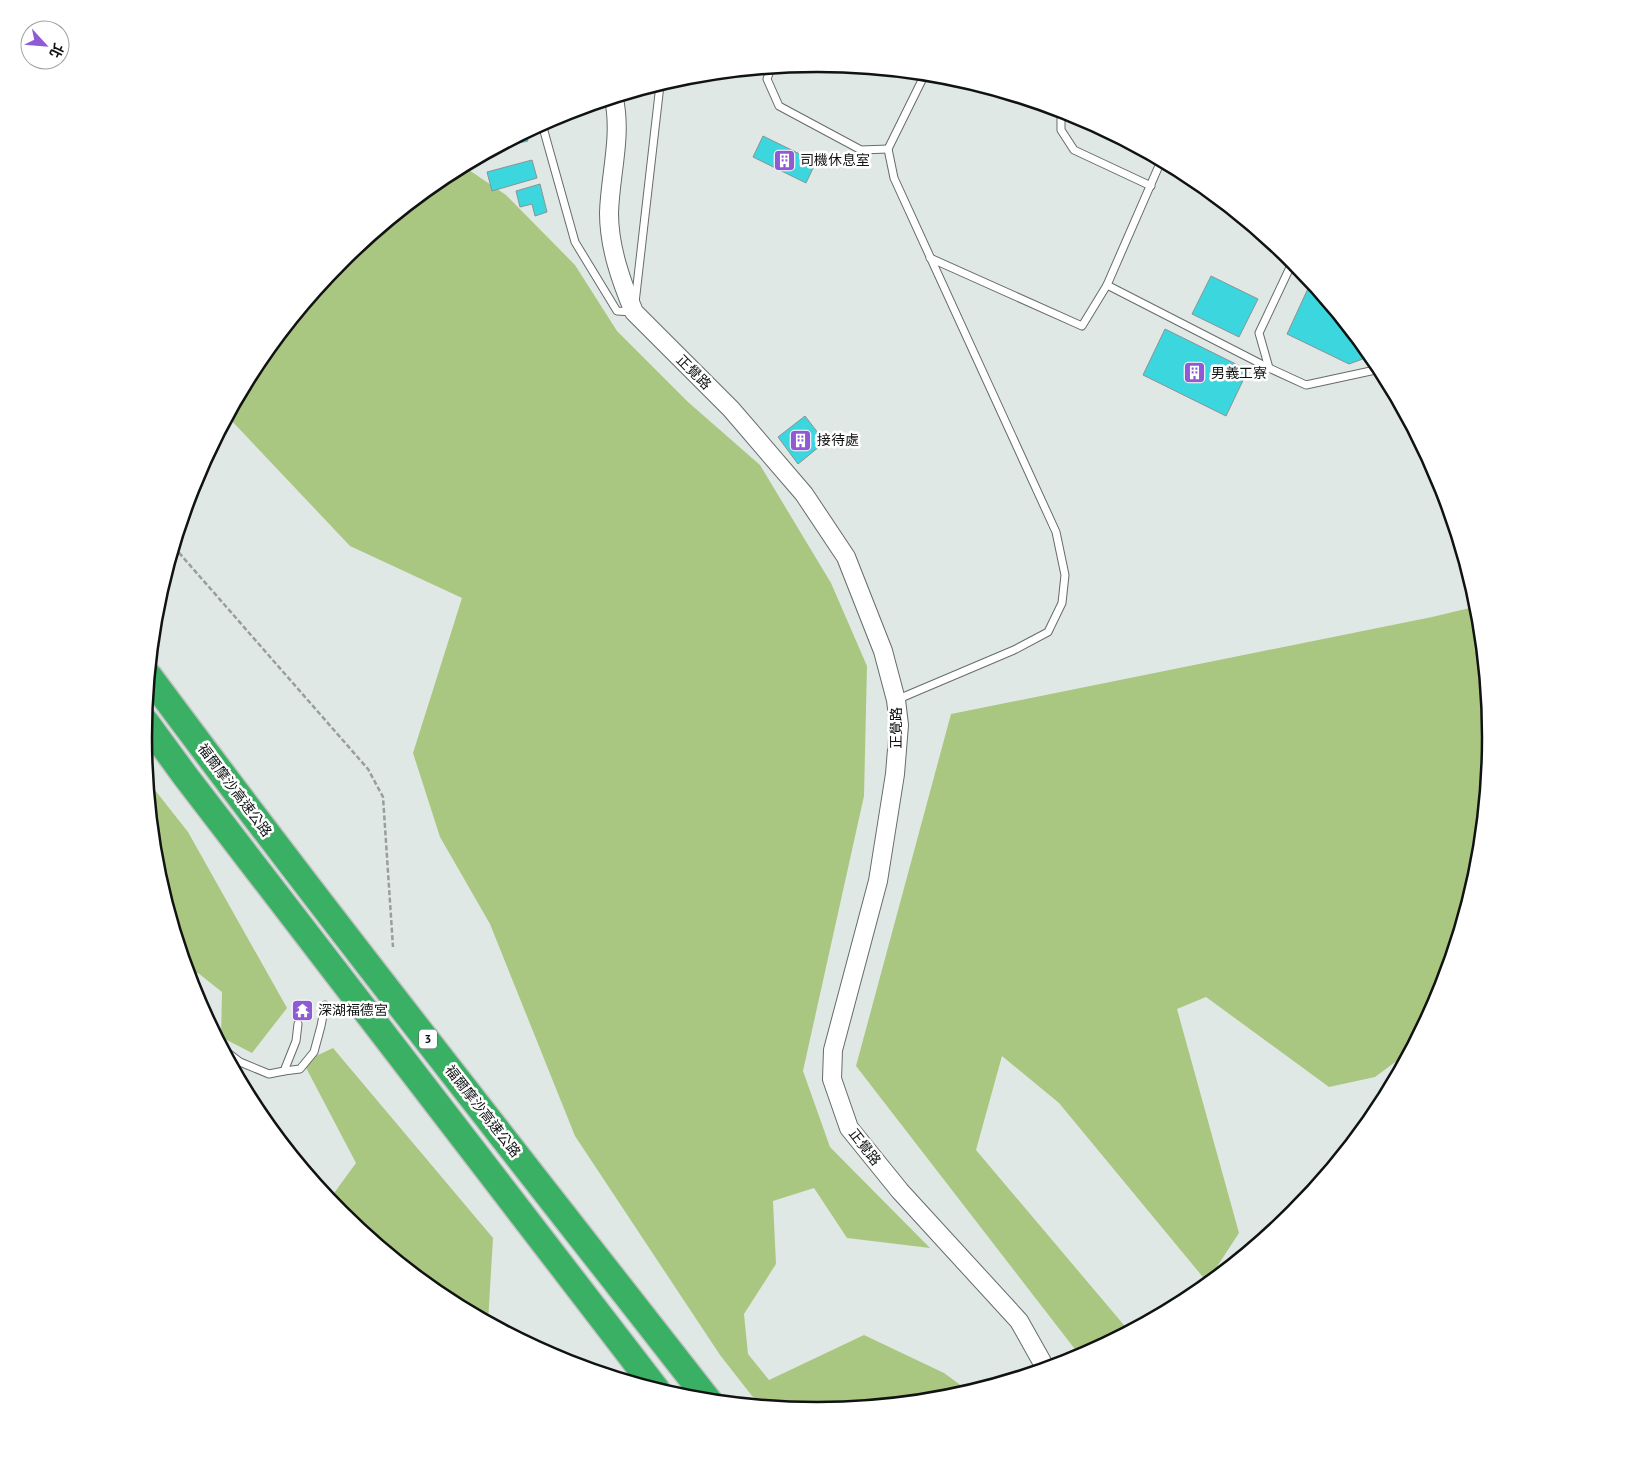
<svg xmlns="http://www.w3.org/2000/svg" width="1634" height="1475" font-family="'PT Sans','Noto Sans TC',sans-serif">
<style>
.green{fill:#aac781}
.building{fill:#3cd6df;stroke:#8b9393}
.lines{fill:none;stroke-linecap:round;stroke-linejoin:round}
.service-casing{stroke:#656c6a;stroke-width:9}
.tertiary-casing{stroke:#656c6a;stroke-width:20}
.motorway-casing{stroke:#c1c2c1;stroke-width:29}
.path{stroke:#979e9b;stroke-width:2.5;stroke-dasharray:5 2.5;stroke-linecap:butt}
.service{stroke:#fff;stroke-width:7}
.tertiary{stroke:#fff;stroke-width:18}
.motorway{stroke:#3ab064;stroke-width:26}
.labels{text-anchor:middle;stroke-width:5;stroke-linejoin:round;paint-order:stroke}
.shield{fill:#fff;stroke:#585a59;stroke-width:1}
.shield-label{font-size:12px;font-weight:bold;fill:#101312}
.poi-label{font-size:14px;fill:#101312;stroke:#fff;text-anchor:start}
.street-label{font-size:14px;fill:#101312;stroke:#fff}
.rim{fill:none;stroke:#101312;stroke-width:2.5}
</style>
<rect width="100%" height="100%" fill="#e0e8e5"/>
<g class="green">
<path d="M463 166 506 195 575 265 617 331 688 402 760 465 831 583 867 666 864 796 803 1071 830 1147 930 1248 847 1238 814 1188 773 1201 776 1264 744 1314 748 1354 769 1380 864 1335 944 1373 970 1392 948 1398 817 1411 770 1407 752 1396 720 1355 575 1136 490 924 440 837 413 753 462 598 350 546 228 417 257 363 341 261 443 177Z"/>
<path d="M1478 606 1491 738 1478 869 1439 996 1403 1064 1398 1060 1375 1077 1329 1087 1206 997 1177 1009 1239 1233 1207 1282 1059 1103 1002 1056 976 1150 1129 1331 1081 1357 856 1066 951 714 1432 617Z"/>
<path d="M147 780 188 832 287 1008 252 1053 221 1037 222 992 198 973 189 978 156 869Z"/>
<path d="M333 1048 493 1238 488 1322 442 1298 340 1214 329 1200 356 1163 303 1062Z"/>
</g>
<g class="building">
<path d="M526 133 528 141 514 144 512 140Z"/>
<path d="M763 136 816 162 806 183 753 157Z"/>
<path d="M532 160 537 178 492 191 487 172Z"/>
<path d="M540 184 547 212 535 216 532 204 520 207 516 191Z"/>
<path d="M1211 276 1258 299 1239 337 1192 314Z"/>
<path d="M1311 282 1371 356 1349 364 1287 334Z"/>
<path d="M1165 329 1248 370 1226 416 1143 375Z"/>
<path d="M805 416 825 442 798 464 778 437Z"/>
</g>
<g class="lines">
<defs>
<g id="service">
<path d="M771 68 767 79 779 106 861 150 888 149"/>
<path d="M1061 111V130L1074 150 1151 186"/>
<path d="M542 124 575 242 617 311 633 312"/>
<path d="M930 258 1082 326 1107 285 1269 368 1306 385 1380 369"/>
<path d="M1107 285 1161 161"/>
<path d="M635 303 660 85"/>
<path d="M1269 368 1259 333 1293 261"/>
<path d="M896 700 1014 650 1048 632 1062 603 1065 575 1056 532 894 178 888 149 925 74"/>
<path d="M223 1049 240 1062 269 1074 284 1071 296 1041 298 1024"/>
<path d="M284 1071 300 1069 314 1052 321 1026 325 1005"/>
</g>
<path id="tertiary" d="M614 99C622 137 610 175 609 213 609 247 621 281 634 312L731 409 804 494 846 557 883 651 896 700 899 725 895 774 878 881 833 1050 832 1079 849 1128 900 1191 1019 1321 1046 1369"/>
<g id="motorway">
<path d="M149 676C331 921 521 1160 709 1401"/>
<path d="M145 721 186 777 657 1390"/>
</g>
</defs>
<use href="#service" class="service-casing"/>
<use href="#tertiary" class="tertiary-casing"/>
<use href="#motorway" class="motorway-casing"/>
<path class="path" d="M174 547 368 769 383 797 393 947"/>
<use href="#service" class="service"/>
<use href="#tertiary" class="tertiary"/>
<use href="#motorway" class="motorway"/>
</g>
<defs>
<symbol id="building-square" viewBox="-11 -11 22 22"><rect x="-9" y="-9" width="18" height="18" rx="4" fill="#8e5bd4" stroke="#fff"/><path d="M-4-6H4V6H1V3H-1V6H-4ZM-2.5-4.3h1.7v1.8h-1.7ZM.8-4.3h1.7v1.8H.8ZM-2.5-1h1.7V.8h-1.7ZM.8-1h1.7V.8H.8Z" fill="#fff"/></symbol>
<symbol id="temple-square" viewBox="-11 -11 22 22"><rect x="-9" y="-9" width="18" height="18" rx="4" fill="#8e5bd4" stroke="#fff"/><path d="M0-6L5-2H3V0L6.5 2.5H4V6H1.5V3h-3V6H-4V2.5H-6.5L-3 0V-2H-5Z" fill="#fff"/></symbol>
</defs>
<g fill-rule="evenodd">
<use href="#building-square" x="772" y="148" width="25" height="25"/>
<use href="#building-square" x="1182" y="360" width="25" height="25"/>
<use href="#building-square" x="788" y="428" width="25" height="25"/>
<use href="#temple-square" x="290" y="998" width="25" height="25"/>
</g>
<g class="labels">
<rect class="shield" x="419" y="1029.5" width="18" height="19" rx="4"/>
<g class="shield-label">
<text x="428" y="1043">3</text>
</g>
<g class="poi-label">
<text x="800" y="165">司機休息室</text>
<text x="1211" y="378">男義工寮</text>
<text x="817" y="445">接待處</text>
<text x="318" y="1015">深湖福德宮</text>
</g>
<g class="street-label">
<text transform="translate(694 372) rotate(45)" y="5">正覺路</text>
<text transform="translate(896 728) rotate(-90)" y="5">正覺路</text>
<text transform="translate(235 790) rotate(53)" y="5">福爾摩沙高速公路</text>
<text transform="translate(483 1111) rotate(52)" y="5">福爾摩沙高速公路</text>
<text transform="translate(865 1147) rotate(52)" y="5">正覺路</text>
</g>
</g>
<path d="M0 0H1634V1475H0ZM152 737a665 665 0 1 1 1330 0a665 665 0 1 1-1330 0Z" fill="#fff" fill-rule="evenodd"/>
<path class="rim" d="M152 737a665 665 0 1 1 1330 0a665 665 0 1 1-1330 0Z"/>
<g transform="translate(45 45) rotate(116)"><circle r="24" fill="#ffffff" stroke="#9fa1a0"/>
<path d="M0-4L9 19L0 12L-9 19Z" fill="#8e5bd4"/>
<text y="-8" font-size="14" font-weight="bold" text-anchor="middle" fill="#101312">北</text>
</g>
</svg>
